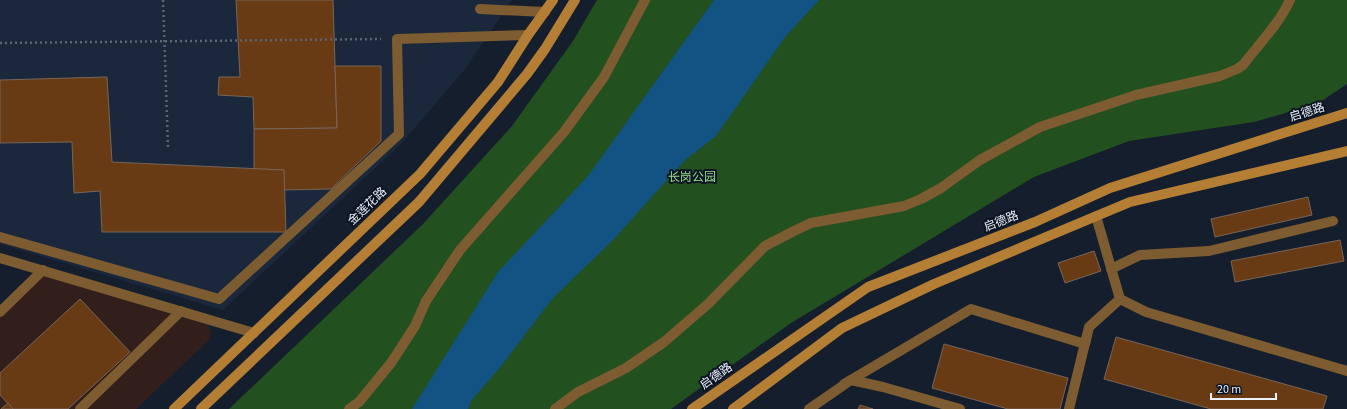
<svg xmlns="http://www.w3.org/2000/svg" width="1347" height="409" font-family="'Source Sans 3','Noto Sans SC',sans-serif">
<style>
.commercial{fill:#321f1c}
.built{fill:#1b283b}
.green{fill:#23501f}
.water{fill:#125384}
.building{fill:#693b15;stroke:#786558}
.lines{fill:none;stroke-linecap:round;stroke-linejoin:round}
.path{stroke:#5c6571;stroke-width:2.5;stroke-dasharray:2 3;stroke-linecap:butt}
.lane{stroke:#7d5c31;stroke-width:10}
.secondary{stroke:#b47f35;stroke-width:10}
.labels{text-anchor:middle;stroke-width:4;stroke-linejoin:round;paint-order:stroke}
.street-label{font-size:12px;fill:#ebf2fc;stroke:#0c1422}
.park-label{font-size:12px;fill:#92dc8b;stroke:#0c1422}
</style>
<rect width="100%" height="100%" fill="#151e2c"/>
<path class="commercial" d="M43 270 151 308 208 325 211 333 209 340 136 409H0V311Z"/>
<path class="built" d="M0 0H512L465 69 402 143 223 310 0 244Z"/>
<path class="green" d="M597 0H1347V84L1317 104 1254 122 1129 141 1034 177 791 323 671 409H229L423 224 512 126 573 41Z"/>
<path class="water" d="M714 0H819L785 37 716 136 685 160 613 240 552 299 502 365 471 401 468 409H412L498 272 588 176Z"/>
<g class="building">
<path d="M236 0H333L337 128 254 129 253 97 218 95 219 77H240Z"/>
<path d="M335 66H381V141L331 189 284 190V170L254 169V129L337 128Z"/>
<path d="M107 77 112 162 284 170 286 232H102L100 191 74 193 72 142 0 143V80Z"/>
<path d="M1308 197 1312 215 1215 237 1211 219Z"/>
<path d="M1340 240 1344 261 1235 282 1231 261Z"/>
<path d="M1094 251 1101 271 1065 283 1058 263Z"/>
<path d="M80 299 130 352 68 409H13L0 395V373Z"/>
<path d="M1116 337 1327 396 1323 409H1211L1104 379Z"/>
<path d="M944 344 1068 378 1060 409H1008L932 388Z"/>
<path d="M8 403 13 409H1Z"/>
<path d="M860 405 873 409H858Z"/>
</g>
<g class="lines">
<g class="path">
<path d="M163 0 168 147"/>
<path d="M0 43 381 39"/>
</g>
<g class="lane">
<path d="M480 9 545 12"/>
<path d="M1096 216 1120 299 1146 312 1347 371"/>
<path d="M0 237 219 299 399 134 397 39 528 35"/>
<path d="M0 258 254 333"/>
<path d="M1111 269 1140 255 1209 251 1333 221"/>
<path d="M0 312 43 270"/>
<path d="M844 384 971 309 1085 344 1089 327 1120 299"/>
<path d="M80 409 181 311"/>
<path d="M349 409 359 402 391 363 415 326 426 301 460 250 564 132 604 77 645 0"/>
<path d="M555 409 578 392 626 368 664 342 708 304 765 246 794 231 811 223 904 206 921 199 941 188 980 160 1040 127 1136 95 1220 76 1237 69 1243 65C1259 44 1279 24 1290 0"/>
<path d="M809 409 851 380 883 387 960 409"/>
<path d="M1069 409 1086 339"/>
</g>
<g class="secondary">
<path d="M174 409 420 174 498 82 528 35 553 0"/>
<path d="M201 409 419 202 527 74 545 49 575 0"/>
<path d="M692 409 868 287 1035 222 1110 188 1347 113"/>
<path d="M733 409 842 328 934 284 1130 202 1347 151"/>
</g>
</g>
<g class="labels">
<g class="street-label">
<text transform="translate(1307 112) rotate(-18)" y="4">启德路</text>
<text transform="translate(367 206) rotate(-44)" y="4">金莲花路</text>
<text transform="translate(1001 221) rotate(-21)" y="4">启德路</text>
<text transform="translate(716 376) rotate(-35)" y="4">启德路</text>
</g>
<g class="park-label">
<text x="692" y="181">长岗公园</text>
</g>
</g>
<path d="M1211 393v6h65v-6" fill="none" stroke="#ebf2fc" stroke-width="2"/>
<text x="1217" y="393" font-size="12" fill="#ebf2fc" stroke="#0c1422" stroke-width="3" paint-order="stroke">20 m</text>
</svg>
